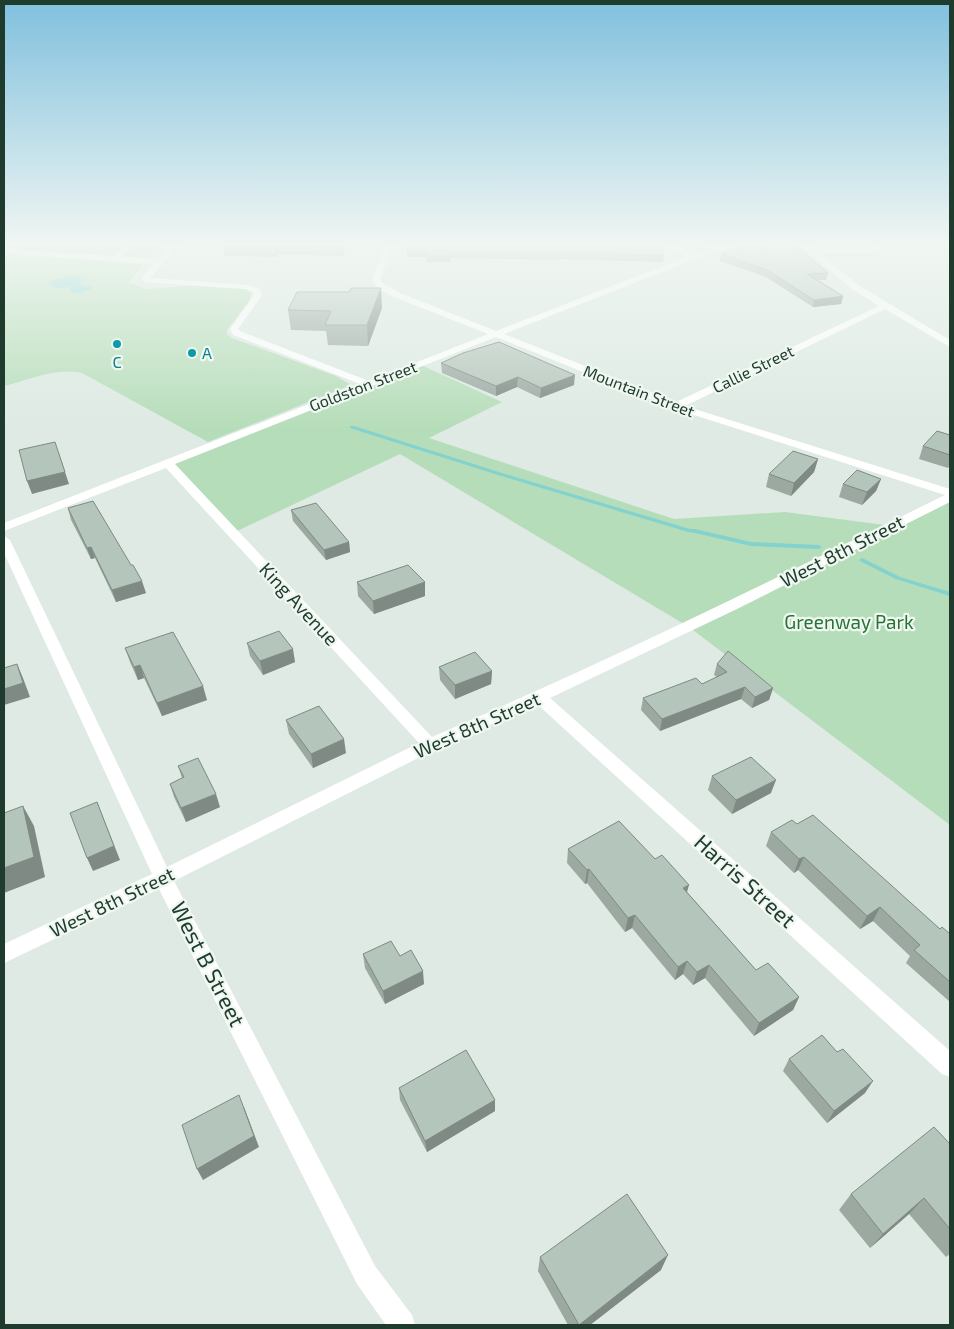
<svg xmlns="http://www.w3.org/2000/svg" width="954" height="1329" font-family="'Exo 2',sans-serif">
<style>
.green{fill:#b6ddb9}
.water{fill:#84d2ce}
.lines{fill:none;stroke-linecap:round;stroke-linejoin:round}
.stream{fill:#84d2ce;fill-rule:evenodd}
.minor{fill:#fff;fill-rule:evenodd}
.wall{fill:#9ba9a1}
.shaded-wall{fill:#7e8a83}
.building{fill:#b4c5bb;stroke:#7e8a83}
.culture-dot{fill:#0f9aa8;stroke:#eff7f1;stroke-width:2}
.labels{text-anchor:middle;stroke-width:4.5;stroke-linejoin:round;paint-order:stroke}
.far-culture-label{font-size:16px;fill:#0d838f;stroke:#eff7f1;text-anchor:start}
.far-street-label{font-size:16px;fill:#1f3b2e;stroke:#eff7f1}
.street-label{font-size:19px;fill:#1f3b2e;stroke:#eff7f1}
.park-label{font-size:19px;fill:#297236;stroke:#eff7f1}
.near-street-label{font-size:22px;fill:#1f3b2e;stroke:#eff7f1}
</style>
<rect width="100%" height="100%" fill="#deeae3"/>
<g class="green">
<path d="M4 242H163L147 258 14 250 4 248Z"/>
<path d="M4 254 143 264 129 282 146 289 189 286 244 289 251 292 250 300 227 330V334L232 338 336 376 351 385 208 442 82 373C58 367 28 380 4 386Z"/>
<path d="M419 364 502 402 429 438 674 519 785 512 892 526 950 497V825L689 627 400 454 233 533 168 463Z"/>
</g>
<path class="water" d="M73 276 83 279 79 285 90 286 91 289 78 293 69 292 70 287 58 288 48 285 53 280Z"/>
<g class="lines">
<g class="stream">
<path d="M350 426H354L502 473 690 529H695L751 542 819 545 822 547 819 549 751 546 695 533 688 532 498 475 350 428Z"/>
<path d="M862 558 900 577 950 592V596L896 579 860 561 859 560Z"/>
</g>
<path class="minor" d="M129 242H137L121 257 157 260 173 242H181L150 278 247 285 259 288 262 295 238 329 240 331 369 381 488 334 394 297 379 289 372 280 386 242H394L380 280 385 285 400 293 496 331 686 257 685 254 668 247 636 246 635 244 639 242 669 243 691 251 692 255 713 248 709 246 713 244 723 246 734 243 807 242 814 249H874L869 242H877L883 251 882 253H819L858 285 950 340V347L885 309 685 406 950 489V502L737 609 550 698 950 1051V1077L942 1074 537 704 436 749 174 881 375 1266 412 1315 415 1325H386L357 1284 159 889 4 963V944L152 874 4 553V536L10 540 167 867 419 743 166 468 4 531V523L360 384 233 335 230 329 254 295 253 292 246 289 144 282 142 277 154 264 4 253V249L113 256ZM799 244 852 289 879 306 676 402 504 334 708 254 734 247ZM496 337 672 408 945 495C775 579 606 662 432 737L175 464Z"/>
</g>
<g class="wall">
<path d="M222 242H349L342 256 278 254 276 257 225 256Z"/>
<path d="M408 242 664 256 663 262 558 259V260L451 258 450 262H426V257H407V251Z"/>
<path d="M721 254 828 273 826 280H818L843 296 841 304 813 307 766 277 720 261Z"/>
<path d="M382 308 368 346 328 345 326 331 291 330 288 310Z"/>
<path d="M441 363 574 385 540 398 517 387 496 396 442 373Z"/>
<path d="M950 435V465L948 468 919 459 923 446Z"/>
<path d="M818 459 814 472 791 496 766 487 769 474Z"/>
<path d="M881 479 876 491 862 505 839 497 843 484Z"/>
<path d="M68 508 146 593 116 602 95 558 91 559 71 520Z"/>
<path d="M291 510 349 542 350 552 326 560 293 521Z"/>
<path d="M357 582H425V596L374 614 358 596Z"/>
<path d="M247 643 295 662 263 675 250 656Z"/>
<path d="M125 648 207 700 162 716 144 678 138 680 130 662Z"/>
<path d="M717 664 773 688 769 700 752 708 741 699 660 731 641 710 643 698 702 684 717 677 714 675Z"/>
<path d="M439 667 492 671 491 684 455 699 440 680Z"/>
<path d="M286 720 346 753 313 768 289 734Z"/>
<path d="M178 766 220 807 186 822 174 797 170 784 182 778Z"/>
<path d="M712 776 771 793 732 814 708 790Z"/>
<path d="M797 824 940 929 950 934V1002L906 963 910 956 873 921 860 929 798 870 794 873 766 846 771 832Z"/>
<path d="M568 849 687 892 756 970 799 997 793 1010 754 1036 705 978 693 985 683 974 675 980 632 928 625 932 587 883 585 884 567 863Z"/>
<path d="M363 954 400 956 424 984 385 1004 365 968Z"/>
<path d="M789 1059 865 1093 827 1123 783 1071Z"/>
<path d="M399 1088 495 1100V1111L427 1152 400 1100Z"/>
<path d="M950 1144V1254L946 1257 909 1214 870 1248 839 1210 851 1194Z"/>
<path d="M540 1257 661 1270 590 1325H568L538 1271Z"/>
</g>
<g class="shaded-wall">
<path d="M274 242H276L278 254 276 257Z"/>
<path d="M340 242H349L342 256Z"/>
<path d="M381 288 382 308 368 346 367 325Z"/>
<path d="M843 296 841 304 813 307 814 300Z"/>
<path d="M575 375 574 385 540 398 541 388Z"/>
<path d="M518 377 517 387 496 396V386Z"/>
<path d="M59 454 69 484 32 494 27 481Z"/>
<path d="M818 459 814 472 791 496 794 483Z"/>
<path d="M881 479 876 491 862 505 867 492Z"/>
<path d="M349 542 350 552 326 560 324 550Z"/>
<path d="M91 547 95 558 91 559 87 548Z"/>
<path d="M142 581 146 593 116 602 112 590Z"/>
<path d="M425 582V596L374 614 373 601Z"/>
<path d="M293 649 295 662 263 675 260 661Z"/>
<path d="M17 664 23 678 30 697 4 705V689Z"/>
<path d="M140 665 144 678 138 680 134 667Z"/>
<path d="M492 671 491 684 455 699V685Z"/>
<path d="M203 686 207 700 162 716 157 703Z"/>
<path d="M745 687 741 699 660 731 662 719Z"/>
<path d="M773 688 769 700 752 708 755 697Z"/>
<path d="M344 739 346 753 313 768 311 754Z"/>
<path d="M776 780 771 793 732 814 736 800Z"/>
<path d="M216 794 220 807 186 822 181 808Z"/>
<path d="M97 802 120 860 93 871 87 858Z"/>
<path d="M23 806 34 826 45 877 4 893V868Z"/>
<path d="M804 857 798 870 794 873 799 859Z"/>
<path d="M589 869 587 883 585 884 587 870Z"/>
<path d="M689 885 685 899 683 888Z"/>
<path d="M880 907 873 921 860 929 867 916Z"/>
<path d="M635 915 632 928 625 932 628 918Z"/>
<path d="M687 961 683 974 675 980 678 967Z"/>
<path d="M709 965 705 978 693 985 697 972Z"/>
<path d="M423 971 424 984 385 1004 383 991Z"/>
<path d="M799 997 793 1010 754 1036 759 1023Z"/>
<path d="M873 1081 865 1093 827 1123 834 1111Z"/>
<path d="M495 1100V1111L427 1152 425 1141Z"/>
<path d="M244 1107 259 1147 203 1180 197 1169Z"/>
<path d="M924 1198 909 1214 870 1248 883 1234Z"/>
<path d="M668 1255 661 1270 590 1325H579Z"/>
</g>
<g class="building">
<path d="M408 242H657L664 256 558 252 559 254 451 252 450 256H425L426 251H407Z"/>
<path d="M752 242H755L761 245 794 244 828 273 807 274 843 296 814 300 767 270 721 254Z"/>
<path d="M351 288H381L367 325H325L331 311 288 310 297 292H349Z"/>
<path d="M499 342 575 375 541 388 518 377 496 386 441 363 463 353Z"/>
<path d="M937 431 950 435V455L923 446Z"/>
<path d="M55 442 65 472 27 481 19 450Z"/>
<path d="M793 451 818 459 794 483 769 474Z"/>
<path d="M857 470 881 479 867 492 843 484Z"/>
<path d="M93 501 131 565H133L142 581 112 590 91 547 87 548 68 508Z"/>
<path d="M316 503 349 542 324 550 291 510Z"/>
<path d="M408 565 425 582 373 601 357 582Z"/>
<path d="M279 631 293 649 260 661 247 643Z"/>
<path d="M173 632 203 686 157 703 140 665 134 667 125 648Z"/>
<path d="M728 651 773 688 755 697 745 687 662 719 643 698 696 678 702 684 727 672 717 664Z"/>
<path d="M475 652 492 671 455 685 439 667Z"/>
<path d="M17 664 23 683 4 689V668Z"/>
<path d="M319 706 344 739 311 754 286 720Z"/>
<path d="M751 757 776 780 736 800 712 776Z"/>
<path d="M198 758 216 794 181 808 170 784 184 777 178 766Z"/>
<path d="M97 802 114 846 87 858 70 813Z"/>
<path d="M23 806 34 857 4 868V813Z"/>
<path d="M813 815 940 929 942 927 950 934V982L914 950 920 945 880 907 867 916 804 857 799 859 771 832 792 820 797 824Z"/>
<path d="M619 821 655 859 662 855 689 885 683 888 756 970 768 963 799 997 759 1023 709 965 697 972 687 961 678 967 635 915 628 918 589 869 587 870 568 849Z"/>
<path d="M391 941 400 956 411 950 423 971 383 991 363 954Z"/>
<path d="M822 1035 837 1052 843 1049 873 1081 834 1111 789 1059Z"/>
<path d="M466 1050 495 1100 425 1141 399 1088Z"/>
<path d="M239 1095 254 1136 197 1169 182 1125Z"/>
<path d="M934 1127 950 1144V1229L924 1198 883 1234 851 1194Z"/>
<path d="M627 1194 668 1255 579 1325 540 1257Z"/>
</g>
<linearGradient id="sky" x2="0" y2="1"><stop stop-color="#80c0de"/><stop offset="0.57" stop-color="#f0f6f2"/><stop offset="1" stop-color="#f0f6f2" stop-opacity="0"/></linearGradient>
<rect width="954" height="428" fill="url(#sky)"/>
<g class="culture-dot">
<circle cx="117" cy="344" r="5"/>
<circle cx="192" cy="353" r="5"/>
</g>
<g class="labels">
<g class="far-culture-label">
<text x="202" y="359">A</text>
<text x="117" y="368" text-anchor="middle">C</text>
</g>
<g class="far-street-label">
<text transform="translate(753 369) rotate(-26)" y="6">Callie Street</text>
<text transform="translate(363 386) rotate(-21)" y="6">Goldston Street</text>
<text transform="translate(639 391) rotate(21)" y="6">Mountain Street</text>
</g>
<g class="street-label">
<text transform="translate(842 551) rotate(-27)" y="7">West 8th Street</text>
<text transform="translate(299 604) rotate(47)" y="7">King Avenue</text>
<text transform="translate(477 725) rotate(-24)" y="7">West 8th Street</text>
<text transform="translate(112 902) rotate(-26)" y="7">West 8th Street</text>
</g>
<g class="park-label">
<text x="849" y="629">Greenway Park</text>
</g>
<g class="near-street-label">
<text transform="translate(745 881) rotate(42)" y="8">Harris Street</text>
<text transform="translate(208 964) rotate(63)" y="8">West B Street</text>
</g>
</g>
<rect width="954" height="1329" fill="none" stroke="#1f3b2e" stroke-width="10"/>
</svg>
